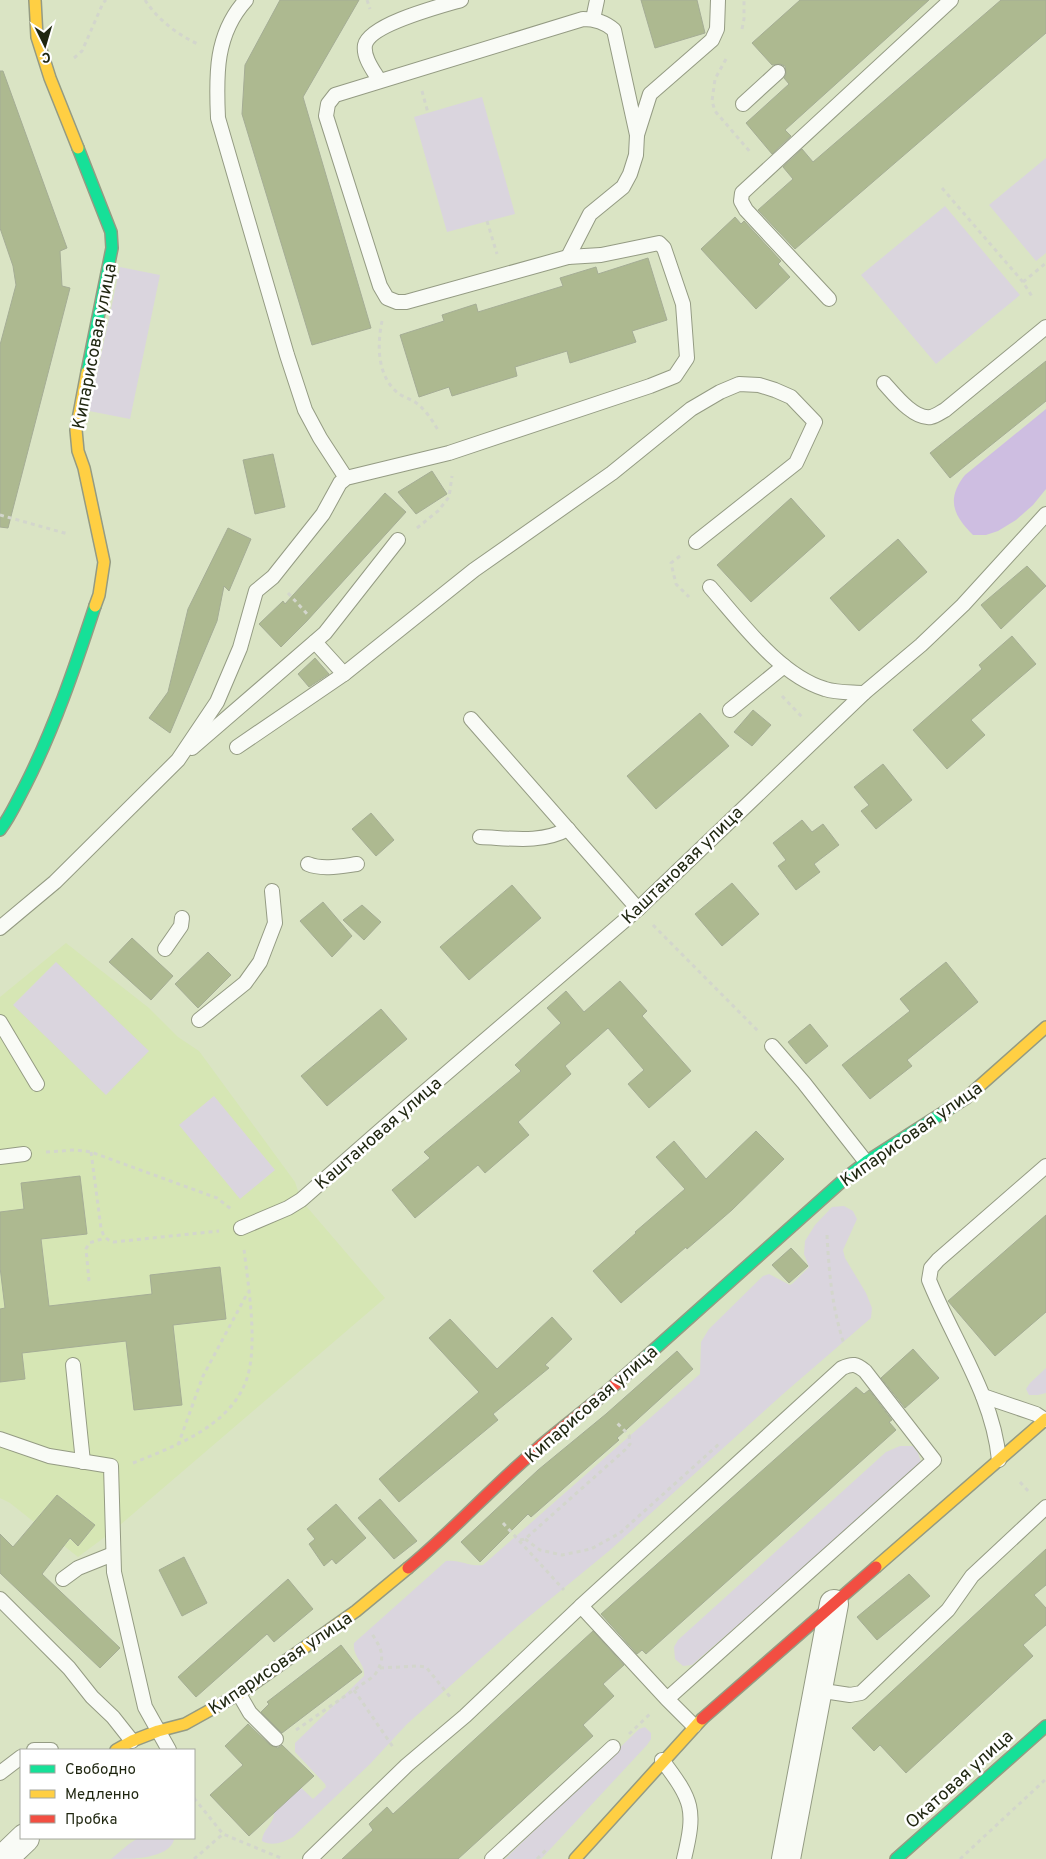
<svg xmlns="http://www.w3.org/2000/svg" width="1046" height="1859" font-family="Overpass,sans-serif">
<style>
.built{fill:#d6e6b4}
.green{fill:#dad5de}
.forest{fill:#cebee1}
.building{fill:#adb990;stroke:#a5ad95}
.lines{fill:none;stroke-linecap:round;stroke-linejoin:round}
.lane-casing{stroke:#949b83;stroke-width:16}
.street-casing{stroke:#949b83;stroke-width:30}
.fast-casing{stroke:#949b83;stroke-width:14}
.slow-casing{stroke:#949b83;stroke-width:14}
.jam-casing{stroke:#949b83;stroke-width:14}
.path{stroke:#d3d6cc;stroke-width:3;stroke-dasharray:4 4;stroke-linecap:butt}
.lane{stroke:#f9fbf6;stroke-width:14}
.street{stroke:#f9fbf6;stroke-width:28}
.fast{stroke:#16e098;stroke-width:11}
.slow{stroke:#ffcf43;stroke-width:11}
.jam{stroke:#f24e42;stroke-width:11}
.labels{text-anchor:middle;stroke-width:5;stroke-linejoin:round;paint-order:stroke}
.street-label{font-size:18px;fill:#1f2610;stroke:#fff}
</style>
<rect width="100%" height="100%" fill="#dae4c4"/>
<path class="built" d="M66 943 149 1008 178 1037 199 1051 295 1182 301 1200 385 1298 113 1531 78 1557 10 1503 0 1498V997Z"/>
<g class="green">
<path d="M482 97 515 214 447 232 414 117Z"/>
<path d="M1046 158V253L1036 261 989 205Z"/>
<path d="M945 206 1020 295 936 364 861 275Z"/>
<path d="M120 267 160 275 130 419 89 411Z"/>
<path d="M56 962 149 1051 106 1095 13 1005Z"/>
<path d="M214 1096 275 1170 240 1199 179 1125Z"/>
<path d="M844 1206 853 1211 857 1219 843 1250 845 1258 866 1293 872 1308 871 1318 783 1394 609 1551 520 1624 407 1724 370 1764 293 1837C284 1842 272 1847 262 1841 262 1830 274 1824 274 1813L293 1780 312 1798 313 1799 326 1787 325 1784 295 1752V1743L364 1676C366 1664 352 1657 354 1643L446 1561C459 1559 470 1567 483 1565L700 1374 701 1342 709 1329 763 1276 769 1274 790 1285 793 1283 809 1267 804 1254 805 1241 815 1225 832 1207Z"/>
<path d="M1046 1368V1393L1038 1395H1029L1026 1389 1030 1383Z"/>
<path d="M900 1446H913L918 1453 921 1462 917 1469 692 1665 683 1666 675 1659 674 1647 678 1640 886 1452Z"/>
<path d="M645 1727 651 1733V1739L647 1745 541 1859H505L639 1729Z"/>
<path d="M138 1838H172L174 1840C168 1859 132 1859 111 1859L129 1844Z"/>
</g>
<path class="forest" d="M1046 409V489L1033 505 1016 520 998 531 986 535H973C953 515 946 499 965 475Z"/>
<g class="building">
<path d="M280 0H359L303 97 371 328 312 345 242 114 245 65Z"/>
<path d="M641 0H697L705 33 655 48Z"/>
<path d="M800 0H929L785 130 791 136 772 154 746 123 789 84 784 78 786 74 785 66 780 64 772 65 752 43Z"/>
<path d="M1001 0H1046V33L795 249 758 210 793 179 783 167 802 149 813 162Z"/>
<path d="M0 71H3L67 248 60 251 62 286 70 288 8 528 0 527V345L16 285 13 266 0 228Z"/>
<path d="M735 217 741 224 744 221 781 261 778 264 790 277 756 309 701 249Z"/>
<path d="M648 258 667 320 632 331 636 342 570 363 567 351 515 367 517 376 452 396 449 387 419 397 400 335 444 321 442 315 476 304 478 312 563 286 560 278 596 267 598 274Z"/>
<path d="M1046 361V401L950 478 930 453Z"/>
<path d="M273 454 285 507 255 514 243 460Z"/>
<path d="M432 471 447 494 416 514 398 492Z"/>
<path d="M385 493 406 512 306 622 281 647 259 624 283 601 285 604Z"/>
<path d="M791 498 825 536 751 602 717 565Z"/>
<path d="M228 528 251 539 229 591 224 586 217 621 170 733 149 718 168 692 188 609Z"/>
<path d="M898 539 927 572 859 631 830 598Z"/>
<path d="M1027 566 1046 586 1001 629 981 605Z"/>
<path d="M1012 636 1036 664 971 720 985 735 947 769 913 730 982 669 979 665Z"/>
<path d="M315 658 329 674 309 687 298 674Z"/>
<path d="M753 710 771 725 752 746 734 732Z"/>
<path d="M700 713 729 746 656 809 627 776Z"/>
<path d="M883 764 912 800 876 829 861 811 869 805 854 787Z"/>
<path d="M371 813 394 840 376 856 352 829Z"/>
<path d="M802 820 812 832 823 824 839 845 814 864 820 872 796 890 778 866 786 860 773 843Z"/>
<path d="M732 883 759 914 722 946 695 914Z"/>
<path d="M512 885 541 918 469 980 440 947Z"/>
<path d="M323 902 352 936 332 957 300 921Z"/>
<path d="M362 905 381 922 364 940 343 920Z"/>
<path d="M132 938 173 976 151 1000 109 962Z"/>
<path d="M208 952 231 975 198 1008 175 984Z"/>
<path d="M946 962 978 1002 907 1060 912 1066 870 1099 842 1065 910 1011 900 999Z"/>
<path d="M620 981 647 1011 642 1016 691 1071 649 1108 628 1084 644 1070 608 1028 565 1066 571 1074 518 1122 529 1135 485 1173 478 1165 415 1218 392 1190 430 1158 424 1152 521 1071 515 1065 561 1023 547 1008 566 991 584 1012Z"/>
<path d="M381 1009 407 1039 327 1106 301 1076Z"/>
<path d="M810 1024 828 1046 806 1064 788 1042Z"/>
<path d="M756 1131 784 1159 732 1210 687 1249 686 1247 621 1303 593 1271 636 1233 635 1232 685 1189 656 1157 674 1141 706 1179Z"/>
<path d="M80 1176 87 1234 41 1239 49 1306 152 1294 150 1275 220 1267 226 1319 173 1325 182 1405 134 1410 126 1341 22 1353 25 1379 0 1382V1309L5 1308 0 1267V1212L24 1209 21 1183Z"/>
<path d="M1046 1215V1312L995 1356 948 1301Z"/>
<path d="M791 1248 808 1266 789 1283 772 1265Z"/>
<path d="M552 1317 572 1339 545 1365 549 1368 493 1414 498 1420 399 1502 379 1479 479 1392 429 1338 450 1319 497 1369Z"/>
<path d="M913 1349 939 1378 905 1408 881 1378Z"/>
<path d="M677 1351 693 1369 617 1438 619 1440 531 1517 528 1514 480 1562 461 1542 538 1470 606 1414Z"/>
<path d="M856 1387 864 1394 869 1390 892 1420 889 1422 896 1430 646 1654 642 1650 637 1654 601 1614Z"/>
<path d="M57 1495 95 1525 78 1546 70 1538 42 1574 120 1648 100 1668 0 1573V1534L13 1547Z"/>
<path d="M380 1499 417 1541 394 1559 358 1518Z"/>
<path d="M336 1504 366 1538 336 1564 332 1559 324 1566 309 1544 315 1539 307 1529Z"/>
<path d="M1046 1549V1585L1034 1595 1046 1608V1625L1023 1645 1033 1656 906 1773 880 1745 874 1751 852 1728Z"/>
<path d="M184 1557 207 1603 182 1616 159 1570Z"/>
<path d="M909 1574 930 1596 877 1640 857 1617Z"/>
<path d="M288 1579 313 1609 274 1642 267 1634 196 1697 178 1677Z"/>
<path d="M593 1631 624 1665 603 1684 614 1696 583 1725 593 1736 458 1859H342L373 1830 369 1824 387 1807 393 1814Z"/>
<path d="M341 1645 362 1672 282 1733 261 1712 269 1704 267 1702Z"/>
<path d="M248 1724 270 1745 278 1748 282 1745 314 1776 249 1836 210 1795 243 1765 225 1746Z"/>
</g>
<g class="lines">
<defs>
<g id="lane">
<path d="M246 0C215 34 216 75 218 118L287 355 305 410 320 438 346 478"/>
<path d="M593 19 597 0"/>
<path d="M379 80C373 70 363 57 365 45 370 24 441 6 461 0"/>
<path d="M743 104 778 72"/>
<path d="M568 257 590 214 623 187 630 174 636 155 637 135"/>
<path d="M829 299 746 210 741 201 742 193 951 0"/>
<path d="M884 383C894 394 914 420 931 417 936 416 941 412 945 410L1046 327"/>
<path d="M710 587C741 622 779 675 825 689 837 693 851 692 864 693"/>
<path d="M315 642 344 674 474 570 612 473 691 409 720 392 739 384 759 385 775 390 791 397 815 422 796 463 696 542"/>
<path d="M730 710 784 666"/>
<path d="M471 719 638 909"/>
<path d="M237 747 344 674"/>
<path d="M192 748 325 633 398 540"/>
<path d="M480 837C509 838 541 844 568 829"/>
<path d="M308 864C322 870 342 866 357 864"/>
<path d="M0 928 55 882 178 760 217 702 240 648 256 591 273 577 323 514 340 483 346 478 449 453 650 386 675 376 687 358 683 304 664 248 659 243 601 255 568 257 406 302H397L387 298 380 286 326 116 328 104 335 95 583 19C595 19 605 22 614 30L637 135 650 94 712 40 717 29 718 0"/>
<path d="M165 949 181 926 182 918"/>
<path d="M199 1020 245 983 260 962 275 923 272 891"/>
<path d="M0 1022 37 1084"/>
<path d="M772 1046 804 1083 866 1162"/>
<path d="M0 1157 24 1154"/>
<path d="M241 1228 288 1208 301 1200 407 1107 638 909 864 693 921 645 963 605 1046 514"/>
<path d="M73 1365 83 1462"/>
<path d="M983 1396 1036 1414 1045 1420"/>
<path d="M0 1439 49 1456 111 1466 114 1572 145 1707 169 1750"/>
<path d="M999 1460C993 1395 953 1340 929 1280L931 1268 938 1260 1046 1166"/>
<path d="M63 1579 78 1568 113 1554"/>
<path d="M0 1599 69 1668 92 1697 113 1717 132 1741"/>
<path d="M817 1690 850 1695 861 1693 948 1610 972 1576 1046 1507"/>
<path d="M239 1694 250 1713 276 1739"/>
<path d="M667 1699 581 1606 842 1368C853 1363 856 1364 865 1371L934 1460 667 1699 694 1726"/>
<path d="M34 1750H51"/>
<path d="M662 1760C693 1801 696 1809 684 1859"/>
<path d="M0 1773 21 1757"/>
<path d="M310 1859 407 1765 465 1716 581 1606"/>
<path d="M492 1859 613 1747"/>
</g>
<g id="street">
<path d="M3 1859 25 1838"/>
<path d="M786 1859 834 1604"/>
</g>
<g id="fast">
<path d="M78 148 111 232 112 248 87 372"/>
<path d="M0 830C10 817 17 801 25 786 54 729 75 667 95 606"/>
<path d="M620 1380 849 1175 866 1162 966 1098"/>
<path d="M896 1859 1046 1726"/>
</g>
<g id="slow">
<path d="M35 0 37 37 50 78 78 148"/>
<path d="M87 372 76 430 78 451 84 468 104 562 99 595 95 606"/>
<path d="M966 1098 1046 1027"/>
<path d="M876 1567 1046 1419"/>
<path d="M116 1750 132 1741 158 1731 185 1724 239 1694 356 1611 408 1568"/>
<path d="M575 1859 702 1719"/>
</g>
<g id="jam">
<path d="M408 1568C454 1530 493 1486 538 1448 565 1425 594 1404 620 1380"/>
<path d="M702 1719 876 1567"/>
</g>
</defs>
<use href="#lane" class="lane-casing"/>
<use href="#street" class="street-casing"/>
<use href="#fast" class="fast-casing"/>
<use href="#slow" class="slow-casing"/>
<use href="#jam" class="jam-casing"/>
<g class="path">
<path d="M145 0C158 20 179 36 200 45"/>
<path d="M367 0 370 9"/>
<path d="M742 29 744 19V0"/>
<path d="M74 58 82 51 103 3 106 0"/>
<path d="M726 59 715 79 712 101 715 111 751 153"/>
<path d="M422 91 428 113"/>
<path d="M942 188 1023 282 1033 298"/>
<path d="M487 221 497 254"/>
<path d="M1023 282 1046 263"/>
<path d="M382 321C377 345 377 376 398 393 403 397 410 399 415 402 426 410 433 421 439 432"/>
<path d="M0 515 68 534"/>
<path d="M417 528 438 511 449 497 452 476"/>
<path d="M680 556 671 563 676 584 689 597"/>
<path d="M288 593 309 616"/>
<path d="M782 696 804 719"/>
<path d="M653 925 758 1031"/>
<path d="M46 1152 75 1150 91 1152 217 1198 231 1209"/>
<path d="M91 1152 101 1228C103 1236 106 1240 114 1242L219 1231"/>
<path d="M827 1235C829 1272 832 1308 844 1344"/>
<path d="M89 1281 86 1249 89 1243 105 1238"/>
<path d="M178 1445 203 1376 248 1292"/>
<path d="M133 1463C173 1447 225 1428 244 1386 260 1352 248 1286 244 1249"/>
<path d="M1020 1482 1029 1492"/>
<path d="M503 1523 564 1590"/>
<path d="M525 1539 540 1550 562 1555 591 1549 620 1533 719 1444"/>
<path d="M520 1540 525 1539 626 1449 630 1444 629 1435 616 1422"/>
<path d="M380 1668 418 1666 426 1667 451 1698"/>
<path d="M354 1690 393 1747"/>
<path d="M296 1730 374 1676C386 1658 383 1651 372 1634"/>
<path d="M629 1734 650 1714"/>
<path d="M194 1798 223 1834 283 1859"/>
<path d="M194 1859 223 1834"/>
<path d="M537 1859 547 1849"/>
<path d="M960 1859 1046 1779"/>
</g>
<use href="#lane" class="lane"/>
<use href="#street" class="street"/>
<use href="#fast" class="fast"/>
<use href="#slow" class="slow"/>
<use href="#jam" class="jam"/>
</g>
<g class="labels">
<g class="street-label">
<text transform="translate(94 346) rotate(-79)" y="6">Кипарисовая улица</text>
<text transform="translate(682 865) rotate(-44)" y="6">Каштановая улица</text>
<text transform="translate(378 1133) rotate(-41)" y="6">Каштановая улица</text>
<text transform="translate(911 1134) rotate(-35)" y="6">Кипарисовая улица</text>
<text transform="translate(591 1404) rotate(-41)" y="6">Кипарисовая улица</text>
<text transform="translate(280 1663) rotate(-34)" y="6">Кипарисовая улица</text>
<text transform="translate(959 1779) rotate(-42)" y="6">Окатовая улица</text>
</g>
</g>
<rect x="20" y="1749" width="175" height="90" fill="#ffffff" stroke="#a5a89f"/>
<rect x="30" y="1765" width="25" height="8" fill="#16e098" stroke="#a5a89f"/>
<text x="65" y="1774" font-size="15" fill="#1f2610">Свободно</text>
<rect x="30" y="1790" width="25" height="8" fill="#ffcf43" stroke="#a5a89f"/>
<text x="65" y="1799" font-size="15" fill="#1f2610">Медленно</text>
<rect x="30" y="1815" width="25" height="8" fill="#f24e42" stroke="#a5a89f"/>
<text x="65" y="1824" font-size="15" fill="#1f2610">Пробка</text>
<g transform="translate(45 45) rotate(175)" stroke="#ffffff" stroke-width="4" paint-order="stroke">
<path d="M0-4L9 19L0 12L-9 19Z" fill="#1f2610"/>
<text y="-8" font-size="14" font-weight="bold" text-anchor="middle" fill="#1f2610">С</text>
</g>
</svg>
